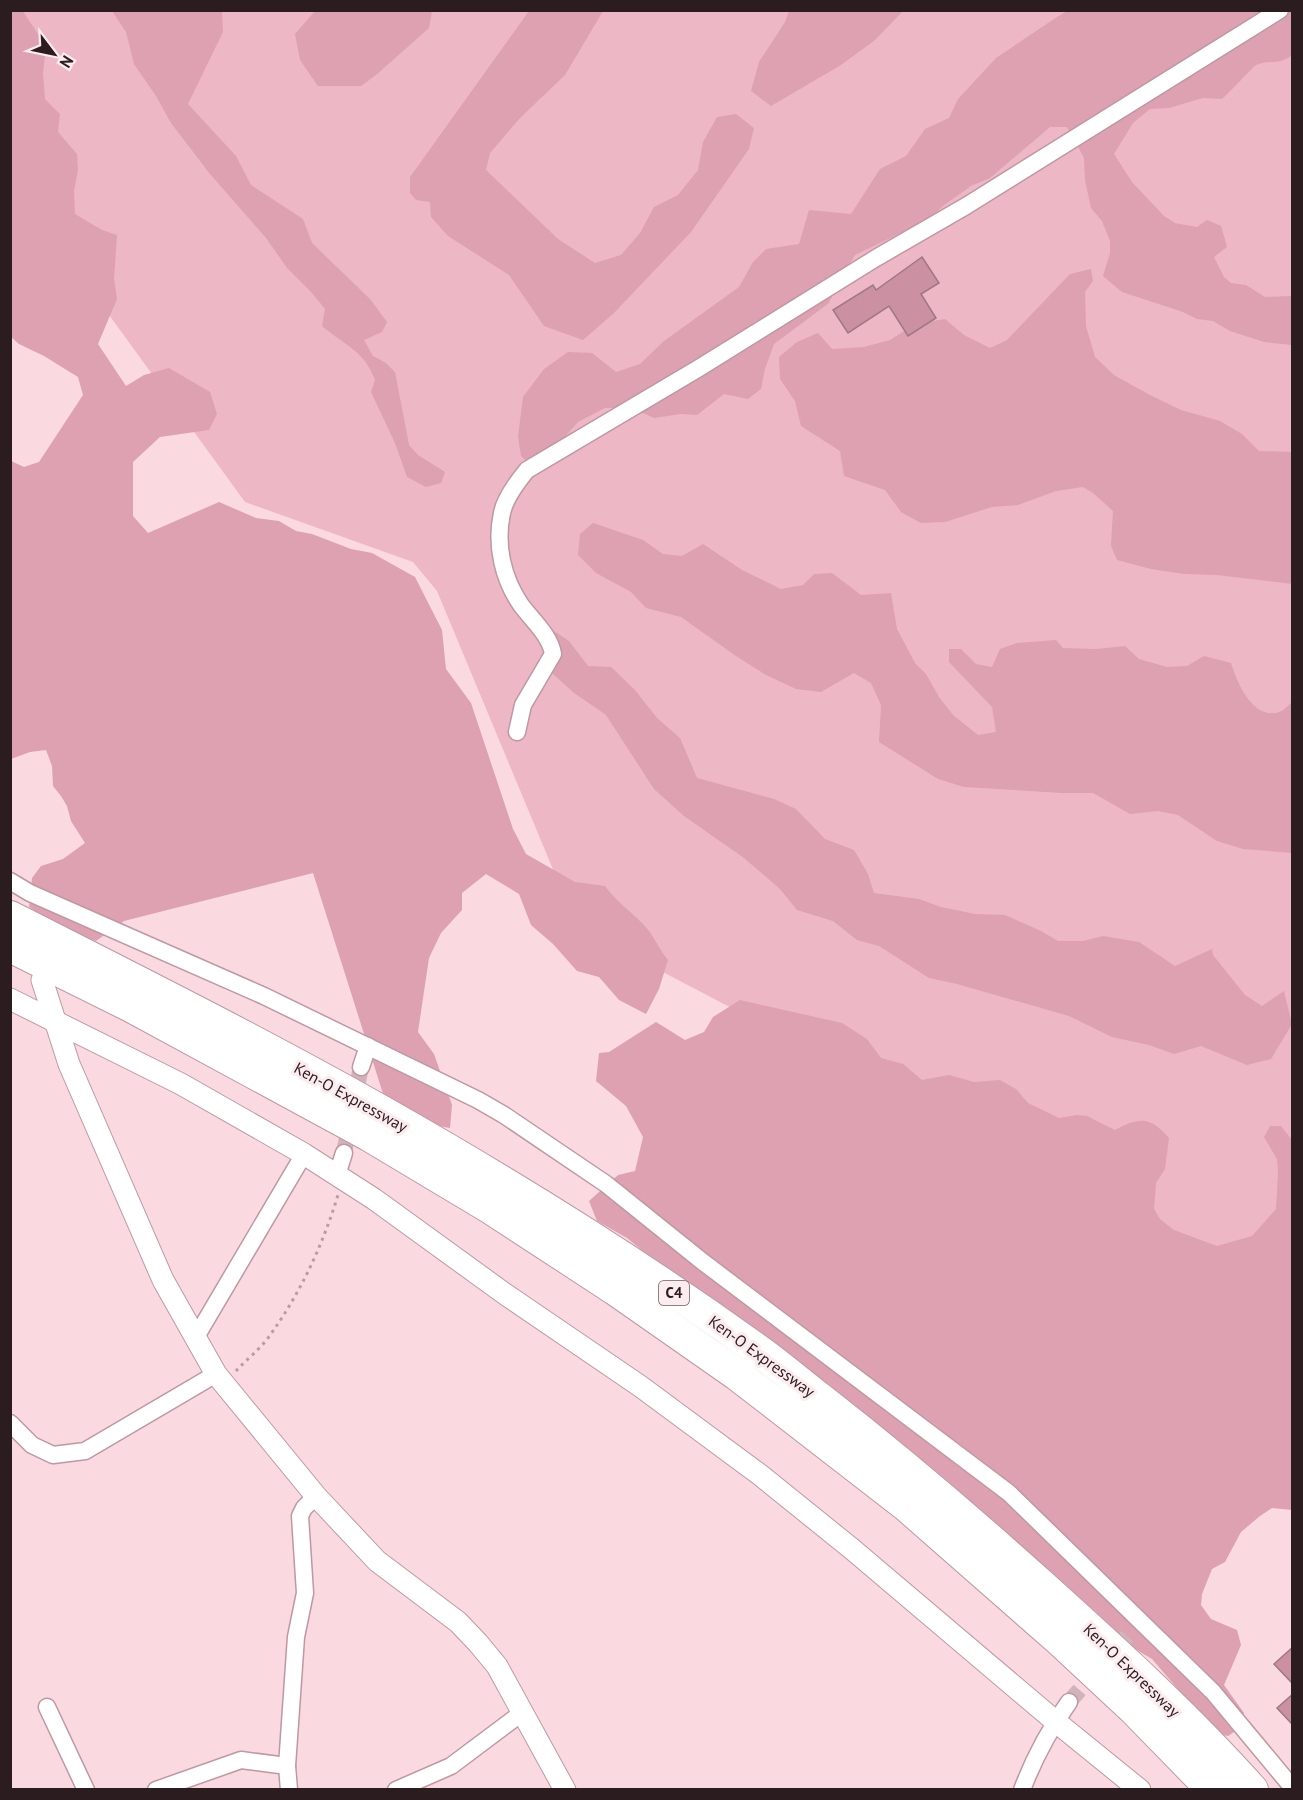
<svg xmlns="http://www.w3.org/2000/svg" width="1303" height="1800" font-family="'PT Sans',sans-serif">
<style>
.green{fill:#eeb7c5}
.forest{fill:#dda1b1}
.building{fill:#cb90a1;stroke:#9e7983;stroke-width:1.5}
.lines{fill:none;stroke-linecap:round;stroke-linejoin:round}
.minor-tunnel{stroke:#d1b3ba;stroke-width:16;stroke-dasharray:16 8;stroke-linecap:butt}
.minor-casing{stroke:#bf98a2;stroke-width:19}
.tertiary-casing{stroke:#bf98a2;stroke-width:23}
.motorway-casing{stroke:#bf98a2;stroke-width:34}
.path{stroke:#b89da3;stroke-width:3;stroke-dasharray:3 4.5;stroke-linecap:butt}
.minor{stroke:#fff;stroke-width:16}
.tertiary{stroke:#fff;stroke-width:21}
.motorway{stroke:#fff;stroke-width:32}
.labels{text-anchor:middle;stroke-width:6;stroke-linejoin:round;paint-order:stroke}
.shield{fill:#fcebef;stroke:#6a5a5e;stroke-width:1.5}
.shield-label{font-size:15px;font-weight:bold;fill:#2b1c20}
.street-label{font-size:16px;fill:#2b1c20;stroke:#fcebef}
</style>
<rect width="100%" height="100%" fill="#fad9e1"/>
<path class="green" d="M10 11H1292V1327L1279 1295 577 927 437 591 413 562 245 502 11 180Z"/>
<g class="forest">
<path d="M22 10 46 46 43 73 45 99 60 114 58 132 77 154 78 170 74 191 75 214 102 230 117 235 114 279 117 299 98 344 126 386 144 375 169 368 210 392 217 414 209 430 160 437 133 462V516L148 533 219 502 256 518 279 521 296 531 312 534 351 549 372 553 415 577 442 630 446 669 471 703 513 829 526 854 575 882 605 886C618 903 629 910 643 924 653 934 659 949 668 960L659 989 646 1014 619 1000 599 977 577 971 553 944 531 925 519 894 486 874 462 893V910L441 933 429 958 418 1032 434 1054 452 1105 450 1128 427 1124 385 1100 313 873 124 921 96 941 66 931 29 907 32 878 41 866 63 859 85 843 71 821 67 806 61 796 53 786 52 766 46 750 30 752 11 759V461L24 467 39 462 83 395 78 377 44 356 19 344 11 337 10 11Z"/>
<path d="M1069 10 1292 11V55C1279 66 1269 59 1256 65 1253 67 1228 94 1222 99L1203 98 1169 108 1150 109 1133 123 1114 154 1132 182 1164 216 1175 223 1197 227 1207 220 1221 226 1227 247 1214 257 1224 277 1231 283 1246 285 1265 297 1292 296V345L1264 342 1230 331 1213 321 1197 319 1183 312 1122 292 1103 276 1110 253V241L1102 221 1091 208 1085 180 1084 158 1067 127H1050L990 178 971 186 943 206 928 220 855 255 841 277 829 303 774 344 765 369 761 389 748 399 724 394 697 415 681 414 654 418 632 408H605L578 422 562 440 528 462 521 456 518 437 523 397 544 369 568 352 592 353 616 372 640 364 664 341 739 287 753 262 766 249 799 244 809 210 851 214 880 169 906 156 925 129 949 118 958 99 996 58 1057 17Z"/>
<path d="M112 11H222L223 32 188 104 236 156 251 185 303 219 312 243 370 299 387 322 382 332 364 340 373 356 386 363 395 372 409 445 418 455 445 472 441 483 426 487 407 477 395 443 371 392 375 380C364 350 344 345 322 326L325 309 312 293 287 268 266 238 210 174 171 123 156 96 134 64 126 32Z"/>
<path d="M315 11V10L432 11 429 28 376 75 361 86H318L300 60 295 34Z"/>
<path d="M529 11H603L565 75 520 118 490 153 486 170 558 239 595 263 621 255 640 233 654 207 678 195 698 170 703 142 717 117 736 114 754 128 749 149 691 232 614 313 583 340 544 326 509 275 448 236 431 217 430 202 416 200 410 193V177Z"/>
<path d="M789 11V10L903 11 875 40 841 65 771 106 751 91 759 62 785 22Z"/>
<path d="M1091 269 1093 281 1085 292 1086 326 1095 357 1114 375 1150 395 1181 410 1220 421 1242 434 1259 451 1292 452V584L1217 575 1184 574 1151 569 1117 560 1111 546 1113 511 1093 493 1083 487 1056 491 1018 505 992 507 945 522 921 523 901 512 885 490 844 476 840 451 801 426 795 401 780 379 779 357 797 342 818 333 832 349 864 347 890 340 915 324 945 319 964 335 990 348 1007 340 1070 274Z"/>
<path d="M593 523 643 540 663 554 682 556 703 544 742 570 781 589 803 585 814 574 832 573 861 595 891 593 897 629 915 663 926 674 939 697 953 715 978 735 996 732 992 707 949 662V649H961L976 664 992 667 1000 649 1017 643 1056 640 1063 648 1096 649 1125 646 1139 659 1167 667 1187 666 1204 656 1231 663C1237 682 1251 717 1276 713 1282 712 1288 706 1292 702V853L1243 849 1217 841 1178 815 1158 811 1130 814 1093 793H1062L964 787 938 779 879 742 881 705 871 683 854 673 821 692 796 689 766 675 736 656 681 617 646 608 631 592 596 573 578 555 580 534Z"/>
<path d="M551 629 569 641 588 666 611 667 635 690 657 718 680 738 697 778 774 799 796 809 825 839 854 850 868 874 874 893 919 899 941 907 975 914 1005 915 1041 931 1058 941H1083L1103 936 1139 942 1175 966 1212 949 1213 955 1245 995 1262 1006 1284 991 1292 1024 1271 1059 1247 1065 1201 1046 1174 1054 1149 1045 1112 1037 1069 1016 957 984 929 978 879 946 857 940 833 921 797 910 780 889 744 858 684 816 654 789 606 715 574 693 552 673 547 652Z"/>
<path d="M740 1000 842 1023 867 1039 881 1058 903 1064 922 1080 949 1075 974 1082 1000 1080 1016 1089 1028 1103 1059 1118 1077 1115 1087 1116 1115 1130C1139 1117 1150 1116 1169 1138L1165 1169 1156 1183 1154 1209 1160 1219 1174 1230 1217 1246 1252 1236 1276 1209 1278 1173 1277 1159 1264 1137 1270 1126H1281L1292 1140V1510L1272 1508 1260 1516 1241 1532 1225 1562 1212 1569 1202 1594 1201 1605 1211 1619 1237 1630 1241 1645 1224 1685 1244 1713 1237 1730 1228 1736 1217 1734 1188 1707 1177 1688 1152 1659 1135 1649 1122 1637 1102 1624 1096 1612 1061 1588 1029 1559 1015 1540 996 1530 686 1289 654 1260 627 1238 597 1221 589 1201 618 1175 635 1171 643 1137 626 1106 596 1081 599 1053 609 1052 656 1022 685 1040 704 1032 713 1017Z"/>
</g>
<g class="building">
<path d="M922 257 939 283 921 294 936 318 908 336 889 306 848 333 833 310 873 285 876 290Z"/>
<path d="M1293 1647V1684L1274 1664Z"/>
<path d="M1293 1694V1725L1277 1708Z"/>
</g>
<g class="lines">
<g class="minor-tunnel">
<path d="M344 1153 361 1067"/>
<path d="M1069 1702 1132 1631"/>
</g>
<defs>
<g id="minor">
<path d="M517 732 523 705 553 654C550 635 532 620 521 605 503 579 495 545 502 513 505 498 518 481 527 470L699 368 876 258 966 206 1280 10"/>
<path d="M10 881 30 893 264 996 478 1100 504 1115 606 1184 703 1262 1009 1493 1213 1692 1292 1787"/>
<path d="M361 1067 368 1046"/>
<path d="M337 1175 344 1153"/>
<path d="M196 1337 304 1154"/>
<path d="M10 1423 32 1445 53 1455 85 1451 216 1374"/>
<path d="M47 1707 86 1790"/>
<path d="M156 1790 241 1760 287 1766"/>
<path d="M289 1790 287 1766 296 1637 305 1593 300 1516 304 1508 316 1496"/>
<path d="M396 1790 451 1766 523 1712"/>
<path d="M1022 1790C1034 1758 1049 1730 1069 1702"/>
</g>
<g id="tertiary">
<path d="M42 980 69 1064 163 1280 216 1374 316 1496 377 1561 458 1622 478 1643 497 1666 565 1790"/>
<path d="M10 999 181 1084 304 1154 374 1199 505 1294 640 1386 759 1474 852 1549 1055 1721 1140 1790"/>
</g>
<g id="motorway">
<path d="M10 917C136 981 262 1044 384 1113 511 1185 635 1262 753 1347 776 1363 798 1382 820 1399 897 1459 971 1522 1043 1587 1114 1651 1188 1718 1252 1790"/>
<path d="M10 946 131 1006 369 1135 491 1208 615 1289 738 1375 906 1505 1061 1641 1134 1709 1213 1790"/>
</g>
</defs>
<use href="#minor" class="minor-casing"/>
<use href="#tertiary" class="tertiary-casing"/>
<use href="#motorway" class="motorway-casing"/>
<path class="path" d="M236 1371C246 1360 259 1350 268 1338 300 1294 322 1247 338 1195"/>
<use href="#minor" class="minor"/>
<use href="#tertiary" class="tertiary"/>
<use href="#motorway" class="motorway"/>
</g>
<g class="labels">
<rect class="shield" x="659" y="1281" width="30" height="24" rx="4.5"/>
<g class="shield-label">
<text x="674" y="1298">C4</text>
</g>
<g class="street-label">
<text transform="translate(351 1097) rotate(29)" y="6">Ken-O Expressway</text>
<text transform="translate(762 1356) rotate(36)" y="6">Ken-O Expressway</text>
<text transform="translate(1132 1670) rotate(44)" y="6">Ken-O Expressway</text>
</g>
</g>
<rect width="1303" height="1800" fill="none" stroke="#2b1c20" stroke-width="24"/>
<g transform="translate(54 54) rotate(122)" stroke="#fcebef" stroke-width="4.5" paint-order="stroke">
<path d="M0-4.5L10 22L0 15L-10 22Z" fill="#2b1c20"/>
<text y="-9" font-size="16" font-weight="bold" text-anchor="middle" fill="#2b1c20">N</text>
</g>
</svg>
